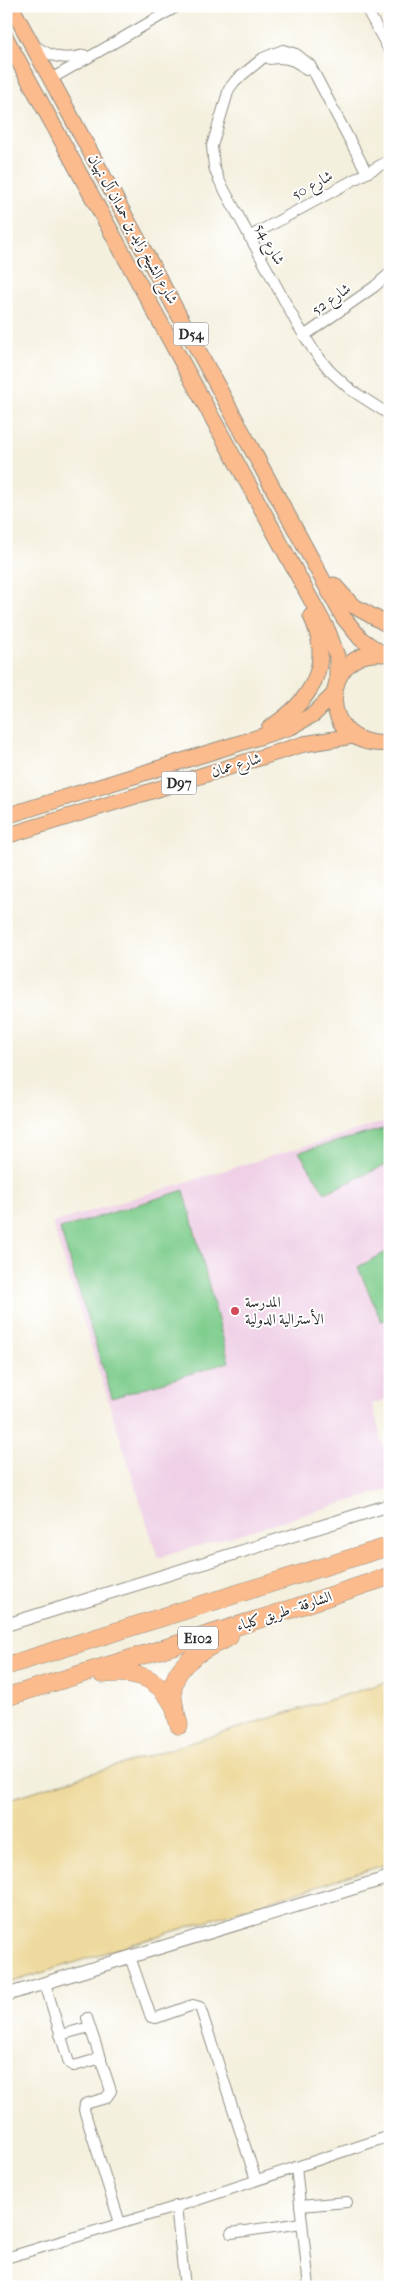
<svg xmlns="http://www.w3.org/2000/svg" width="396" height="2293" font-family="'IM FELL French Canon',Amiri,serif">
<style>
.built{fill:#efd0e6}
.green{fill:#7dcc8b;stroke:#547c5b}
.sand{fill:#eeda9e;stroke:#8c8264}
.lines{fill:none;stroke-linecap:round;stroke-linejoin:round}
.minor-casing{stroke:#908e84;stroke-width:12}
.tertiary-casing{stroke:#908e84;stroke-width:14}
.primary-casing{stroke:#908e84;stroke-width:17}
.motorway-casing{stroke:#908e84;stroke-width:19}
.minor{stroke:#fff;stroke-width:10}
.tertiary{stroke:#fff;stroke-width:12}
.primary{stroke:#fbbb8d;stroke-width:15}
.motorway{stroke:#fbbb8d;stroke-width:18}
.poi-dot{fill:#d1495b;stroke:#fff;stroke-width:2}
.labels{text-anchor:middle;stroke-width:4;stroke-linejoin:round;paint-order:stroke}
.shield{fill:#fff;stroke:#6b6b6b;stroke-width:1}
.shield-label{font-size:14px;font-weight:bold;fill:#2b2b2b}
.street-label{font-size:15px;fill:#2b2b2b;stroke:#fff}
.poi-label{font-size:15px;fill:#2b2b2b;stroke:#fff;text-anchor:start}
</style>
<rect width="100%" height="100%" fill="#fff"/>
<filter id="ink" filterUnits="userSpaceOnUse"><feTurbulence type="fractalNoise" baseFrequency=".02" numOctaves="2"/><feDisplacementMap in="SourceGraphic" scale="10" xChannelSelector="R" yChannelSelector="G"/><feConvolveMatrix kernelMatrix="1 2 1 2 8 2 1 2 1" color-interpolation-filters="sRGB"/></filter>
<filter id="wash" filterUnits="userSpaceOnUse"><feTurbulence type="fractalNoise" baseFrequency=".0096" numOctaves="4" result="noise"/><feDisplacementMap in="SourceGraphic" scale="20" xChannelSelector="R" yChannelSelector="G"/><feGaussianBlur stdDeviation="1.12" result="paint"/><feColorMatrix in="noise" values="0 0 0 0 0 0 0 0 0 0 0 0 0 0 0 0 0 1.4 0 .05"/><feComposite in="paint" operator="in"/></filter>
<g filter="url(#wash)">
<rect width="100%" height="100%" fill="#f4f0de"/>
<path class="built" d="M390 1120V1398L372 1404 390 1472V1489L158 1558 52 1223Z"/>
<g class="green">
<path d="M390 1127V1163L325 1193 299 1152Z"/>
<path d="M184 1190 229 1362 112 1398 60 1229Z"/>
<path d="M390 1250V1319L381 1321 358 1267Z"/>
</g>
<path class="sand" d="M390 1681V1863L6 1984V1800Z"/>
</g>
<g filter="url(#ink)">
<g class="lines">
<defs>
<g id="minor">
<path d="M365 6 390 52"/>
<path d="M35 46C52 57 64 61 84 55"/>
<path d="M270 59C284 56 296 59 306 70"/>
<path d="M51 79 178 6"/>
<path d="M367 173 310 65 296 54 283 50 263 58 235 81 229 89 212 146 214 167 219 180 297 324 314 351 330 371 351 390 390 415"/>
<path d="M249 237 390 160"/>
<path d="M304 336 374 287 390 273"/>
<path d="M130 1957 151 2017 156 2018 193 2005 200 2007 256 2180"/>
<path d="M45 1983 69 2063 74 2066 101 2058"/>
<path d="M87 2018 111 2091 106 2098 85 2104 84 2110 120 2223"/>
<path d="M60 2035 90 2027"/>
<path d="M296 2167 309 2287"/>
<path d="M176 2206 185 2287"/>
<path d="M300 2206 347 2202"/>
<path d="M231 2233 302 2223"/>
<path d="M6 2258 185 2204 390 2136"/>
</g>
<g id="tertiary">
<path d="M6 1625 390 1505"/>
<path d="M6 1995 390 1877"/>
</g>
<g id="primary">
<path d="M11 6 343 617 361 639 381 653"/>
<path d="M6 38 328 631 337 656V681"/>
<path d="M334 585 352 605 390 626"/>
<path d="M383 654C319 648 315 751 390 743"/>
<path d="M269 728C311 702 334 664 311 616"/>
<path d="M6 816 291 727 314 714 333 695"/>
<path d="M6 836 304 744 353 736"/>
</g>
<g id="motorway">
<path d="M6 1666 390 1546"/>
<path d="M102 1674C134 1670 157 1676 173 1704"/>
<path d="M6 1697 276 1614 390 1576"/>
<path d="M179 1725C176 1713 171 1699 173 1687 177 1661 208 1647 229 1637"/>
</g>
</defs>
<use href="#minor" class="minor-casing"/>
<use href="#tertiary" class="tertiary-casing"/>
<use href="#primary" class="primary-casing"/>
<use href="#motorway" class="motorway-casing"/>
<use href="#minor" class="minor"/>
<use href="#tertiary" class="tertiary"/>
<use href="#primary" class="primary"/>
<use href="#motorway" class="motorway"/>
</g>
</g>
<circle class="poi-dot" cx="235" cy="1311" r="5"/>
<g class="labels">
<g class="shield">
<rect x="173.5" y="322.5" width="35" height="23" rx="4"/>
<rect x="161.5" y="771.5" width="35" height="23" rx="4"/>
<rect x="178" y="1626.5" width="40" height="23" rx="4"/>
</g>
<g class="shield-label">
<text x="191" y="339">D54</text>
<text x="179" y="788">D97</text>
<text x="198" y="1643">E102</text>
</g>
<g class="street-label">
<text transform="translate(312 185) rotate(-29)" y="5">شارع 50</text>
<text transform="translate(133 229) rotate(61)" y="5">شارع الشيخ زايد بن حمدان آل نهيان</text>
<text transform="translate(270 244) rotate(61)" y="5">شارع 54</text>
<text transform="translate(331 299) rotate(-35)" y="5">شارع 52</text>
<text transform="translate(236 765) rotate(-17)" y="5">شارع عمان</text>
<text transform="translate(284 1611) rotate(-18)" y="5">الشارقة - طريق كلباء</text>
</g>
<g class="poi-label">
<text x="245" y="1307">المدرسة<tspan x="245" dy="17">الأسترالية الدولية</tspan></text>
</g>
</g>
<rect width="396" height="2293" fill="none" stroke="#fff" stroke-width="25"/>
</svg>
